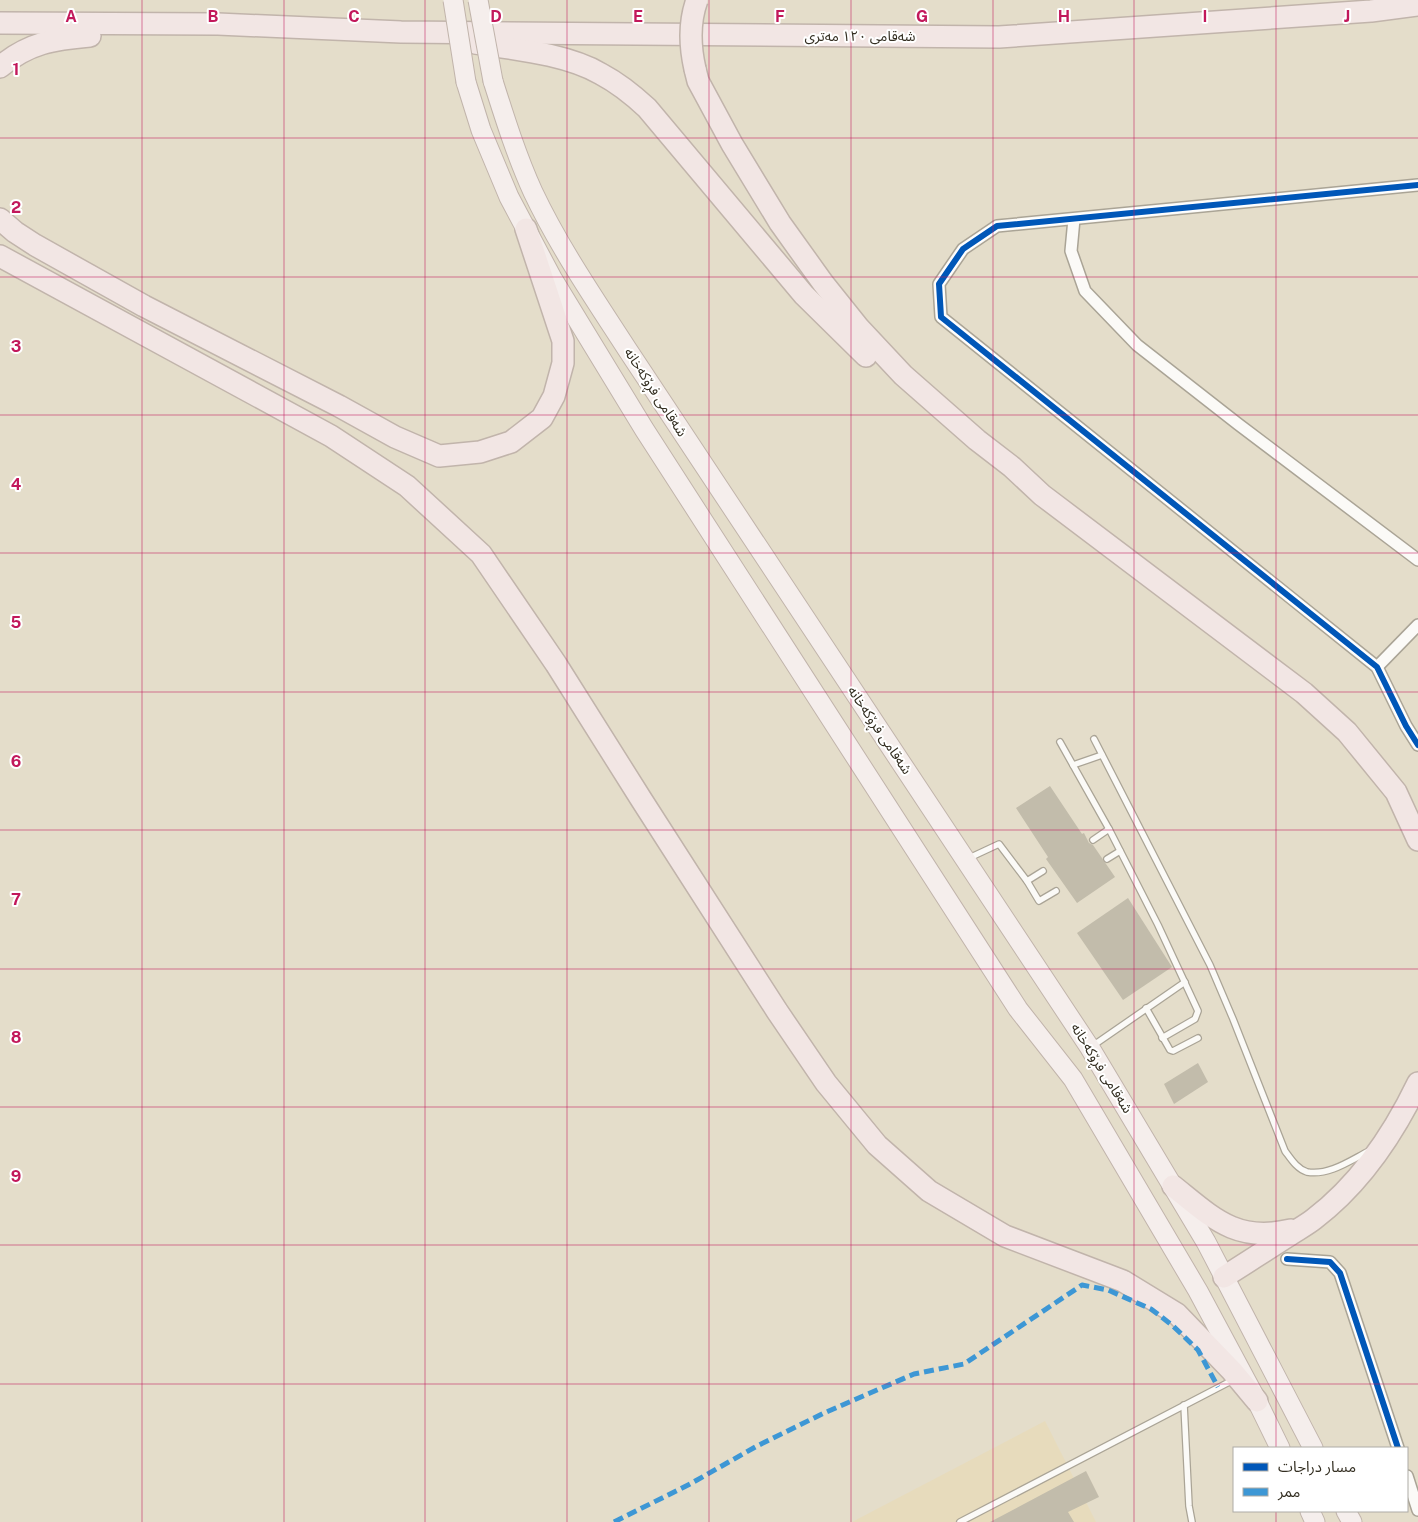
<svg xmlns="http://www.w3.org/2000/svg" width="1418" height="1522" font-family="'Public Sans','Noto Sans Arabic',sans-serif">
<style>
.built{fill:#e7dbbc}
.building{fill:#c2bcab}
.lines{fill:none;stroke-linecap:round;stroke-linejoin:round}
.service-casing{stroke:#aaa496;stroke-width:8}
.minor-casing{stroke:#aaa496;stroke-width:14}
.primary-casing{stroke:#c1b4ab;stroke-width:21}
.motorway-casing{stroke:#c1b4ab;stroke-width:24}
.service{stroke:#fbfaf7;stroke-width:5.5}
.minor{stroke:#fbfaf7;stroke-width:11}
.primary{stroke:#f5eeec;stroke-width:19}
.motorway{stroke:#f2e6e4;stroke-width:21}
.primary-bridge-casing{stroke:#c1b4ab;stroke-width:21;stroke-linecap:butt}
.motorway-bridge-casing{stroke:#c1b4ab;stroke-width:24;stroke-linecap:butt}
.primary-bridge{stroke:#f5eeec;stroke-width:19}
.motorway-bridge{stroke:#f2e6e4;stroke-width:21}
.quiet{stroke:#3d97d5;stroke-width:5;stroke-dasharray:10 5;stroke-linecap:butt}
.cycleway-casing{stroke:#fff;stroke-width:9}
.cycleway{stroke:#0057b8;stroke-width:6}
.grid{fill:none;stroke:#c2185b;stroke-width:1;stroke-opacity:0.55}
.labels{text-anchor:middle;stroke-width:4;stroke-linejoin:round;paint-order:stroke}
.street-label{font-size:14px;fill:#332e21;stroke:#fff}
.grid-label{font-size:16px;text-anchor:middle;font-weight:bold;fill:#c2185b;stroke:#fff;stroke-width:4;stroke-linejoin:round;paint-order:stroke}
</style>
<rect width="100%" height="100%" fill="#e4ddca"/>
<path class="built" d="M1045 1421 1096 1522H852Z"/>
<g class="building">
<path d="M1050 786 1082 834 1084 833 1089 843 1093 845 1115 877 1077 903 1046 859 1048 857 1016 808Z"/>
<path d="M1128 898 1172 967 1123 1000 1077 933Z"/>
<path d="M1198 1063 1208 1082 1174 1104 1164 1084Z"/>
<path d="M1086 1471 1099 1497 1068 1512 1074 1522H990Z"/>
</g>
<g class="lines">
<defs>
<g id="service">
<path d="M1094 739 1210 965 1233 1019 1285 1151C1291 1159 1297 1169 1307 1172 1329 1176 1351 1160 1369 1151"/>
<path d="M1060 742 1109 829 1158 925 1198 1011 1195 1019 1162 1038"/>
<path d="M1073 765 1102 755"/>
<path d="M1093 840 1109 829"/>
<path d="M969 858 999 844 1027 881 1039 901 1056 891"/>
<path d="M1107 859 1120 851"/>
<path d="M1027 881 1043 871"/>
<path d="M1146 1008 1170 1050 1173 1051 1198 1038"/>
<path d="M1091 1047 1185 982"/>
<path d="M1184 1405 1189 1506 1192 1522"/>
<path d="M960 1522 1233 1380"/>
</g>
<g id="minor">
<path d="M1418 185 997 226 963 249 939 284 941 317 1377 667 1406 726 1418 745"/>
<path d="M1074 219 1071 251 1085 291 1137 345 1238 424 1418 560"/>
<path d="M1377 667 1418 625"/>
<path d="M1287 1259 1330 1262 1340 1273 1398 1448"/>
<path d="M1407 1476 1418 1510"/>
</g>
<g id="primary">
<path d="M493 81C505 119 517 157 533 192 559 247 594 298 627 349L1090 1048 1206 1242 1313 1448"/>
<path d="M466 82 481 130 509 197 552 278 644 429 1018 1009 1073 1079 1198 1291 1257 1401 1280 1448"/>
<path d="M1310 1511 1315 1522"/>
<path d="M1346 1511 1352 1522"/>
</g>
<g id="motorway">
<path d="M0 23 218 24 401 32 999 37 1371 11 1418 5"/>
<path d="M475 43C514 49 567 54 601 74 618 83 633 95 647 108L804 295 866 356"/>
<path d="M0 67C28 43 54 39 90 36"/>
<path d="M695 69 698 81 732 144 780 223 823 283 859 328 903 375 977 440 1012 467 1042 495 1304 693 1347 732 1396 792 1418 840"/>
<path d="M0 219 15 232 35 245 144 306 339 406 395 437 439 456 480 452 511 442 542 418 554 396 563 363V341L526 229"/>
<path d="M0 256 331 436 407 486 481 554 556 664 641 799 777 1011 826 1083 877 1145 929 1191 1005 1236 1123 1281 1177 1314 1232 1371 1257 1401"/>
<path d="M1173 1186C1213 1218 1236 1243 1291 1230"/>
<path d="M1224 1277C1244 1264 1265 1251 1285 1238 1295 1231 1305 1226 1314 1219 1360 1184 1393 1135 1418 1083"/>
</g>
</defs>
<use href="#service" class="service-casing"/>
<use href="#minor" class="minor-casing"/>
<use href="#primary" class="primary-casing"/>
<use href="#motorway" class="motorway-casing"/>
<use href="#service" class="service"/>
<use href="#minor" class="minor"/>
<use href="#primary" class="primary"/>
<use href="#motorway" class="motorway"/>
<defs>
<g id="primary-bridge">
<path d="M453 0 466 82"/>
<path d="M478 0 493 81"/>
</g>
<path id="motorway-bridge" d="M695 69C690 47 689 22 697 0"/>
</defs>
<use href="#primary-bridge" class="primary-bridge-casing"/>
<use href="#motorway-bridge" class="motorway-bridge-casing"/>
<use href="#primary-bridge" class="primary-bridge"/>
<use href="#motorway-bridge" class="motorway-bridge"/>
<path class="quiet" d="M614 1522 690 1484 757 1446 824 1413 914 1374 964 1364 1082 1285 1108 1290 1151 1309 1172 1325 1198 1350 1218 1387"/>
<defs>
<g id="cycleway">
<path d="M1418 185 997 226 963 249 939 284 941 317 1377 667 1406 726 1418 745"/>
<path d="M1287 1259 1330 1262 1340 1273 1398 1448"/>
</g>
</defs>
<use href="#cycleway" class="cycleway-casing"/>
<use href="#cycleway" class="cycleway"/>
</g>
<path class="grid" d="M142 0V1522M284 0V1522M425 0V1522M567 0V1522M709 0V1522M851 0V1522M993 0V1522M1134 0V1522M1276 0V1448M0 138H1418M0 277H1418M0 415H1418M0 553H1418M0 692H1418M0 830H1418M0 969H1418M0 1107H1418M0 1245H1418M0 1384H1418M1276 1511V1522"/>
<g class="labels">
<g class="street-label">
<text x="860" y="41">شەقامی ١٢٠ مەتری</text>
<text transform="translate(656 392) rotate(57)" y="5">شەقامی فڕۆکەخانە</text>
<text transform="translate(880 730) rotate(56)" y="5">شەقامی فڕۆکەخانە</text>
<text transform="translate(1102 1068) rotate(58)" y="5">شەقامی فڕۆکەخانە</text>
</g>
</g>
<g class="grid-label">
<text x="71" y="22">A</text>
<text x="213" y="22">B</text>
<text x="354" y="22">C</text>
<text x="496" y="22">D</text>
<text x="638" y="22">E</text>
<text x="780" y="22">F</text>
<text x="922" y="22">G</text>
<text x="1064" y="22">H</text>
<text x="1205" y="22">I</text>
<text x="1347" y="22">J</text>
<text x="16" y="75">1</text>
<text x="16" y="213">2</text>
<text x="16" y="352">3</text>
<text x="16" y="490">4</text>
<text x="16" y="628">5</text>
<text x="16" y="767">6</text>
<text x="16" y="905">7</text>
<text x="16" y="1043">8</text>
<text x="16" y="1182">9</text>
</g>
<rect x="1233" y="1447" width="175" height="65" fill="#ffffff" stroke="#adaba6"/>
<rect x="1243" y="1463" width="25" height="8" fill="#0057b8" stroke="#adaba6"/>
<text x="1278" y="1472" font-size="15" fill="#332e21">مسار دراجات</text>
<rect x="1243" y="1488" width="25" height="8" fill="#3d97d5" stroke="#adaba6"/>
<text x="1278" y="1497" font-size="15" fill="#332e21">ممر</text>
</svg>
